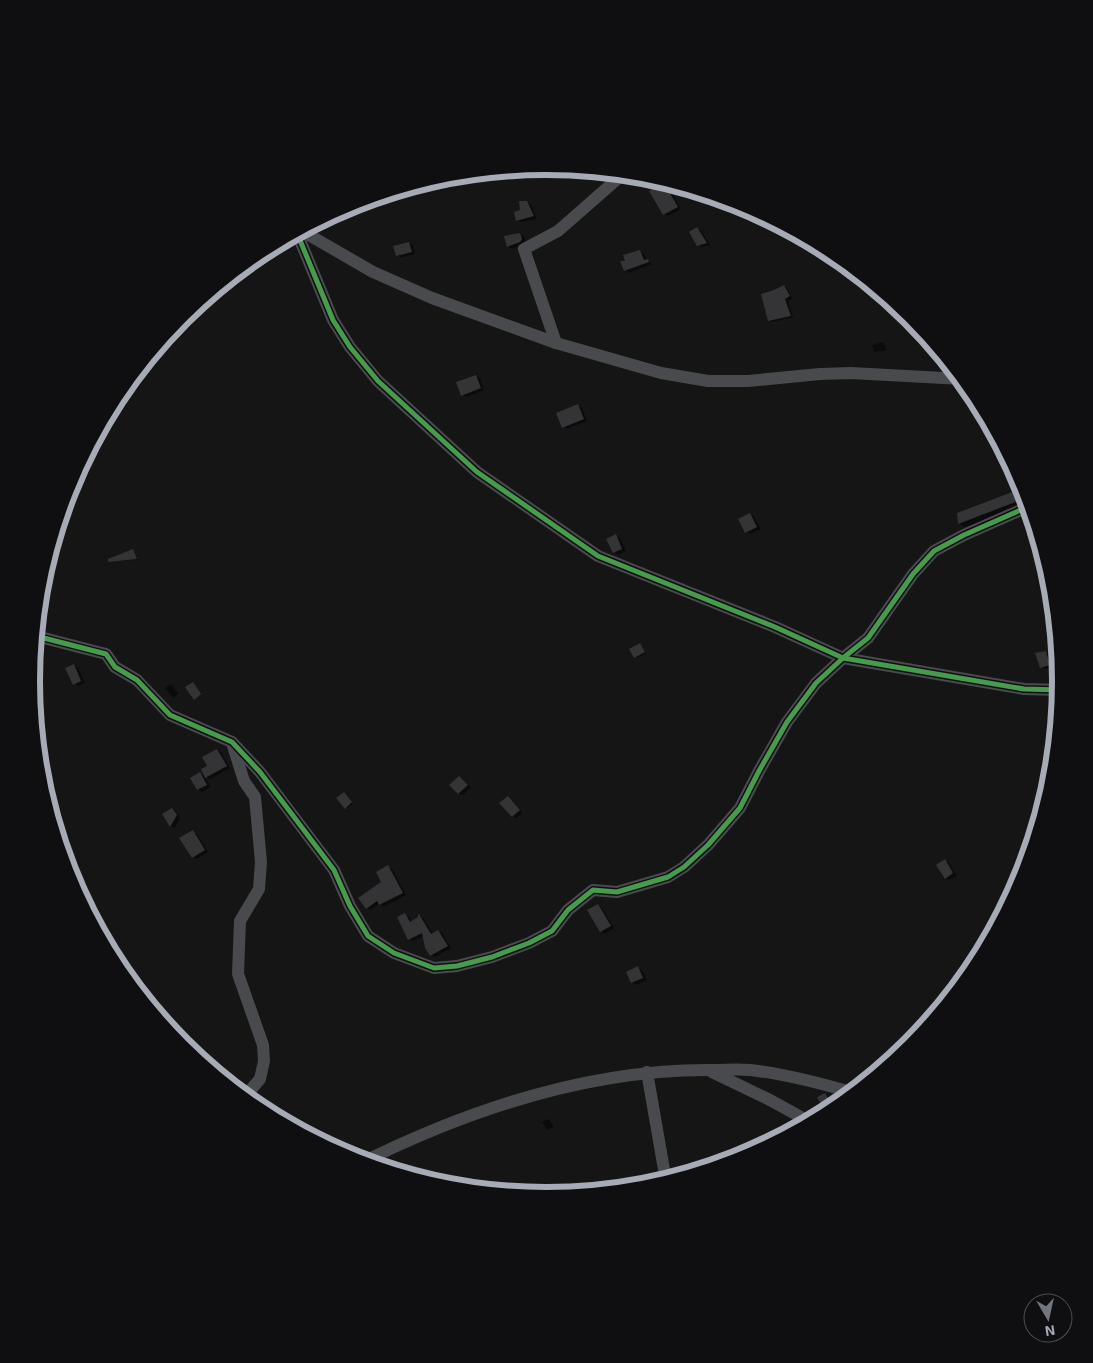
<svg xmlns="http://www.w3.org/2000/svg" width="1093" height="1363" font-family="'Exo 2',sans-serif">
<style>
.shadow{fill:#0007}
.building{fill:#343436}
.lines{fill:none;stroke-linecap:round;stroke-linejoin:round}
.minor{stroke:#494a4e;stroke-width:12}
.cycleway-casing{stroke:#0f0f11;stroke-width:8}
.cycleway{stroke:#469c4c;stroke-width:5}
.rim{fill:none;stroke:#a6abb6;stroke-width:6}
</style>
<rect width="100%" height="100%" fill="#151515"/>
<g class="shadow">
<path d="M664 184 668 186 681 209 668 216 664 214Z"/>
<path d="M526 202 531 204 537 219 522 222 517 220Z"/>
<path d="M697 228 701 231 710 245 702 247 698 245Z"/>
<path d="M520 234 524 236 526 242 524 244 512 249 508 247Z"/>
<path d="M409 243 413 245 415 254 401 258 397 255Z"/>
<path d="M640 251 644 254 647 261 652 264 629 273 625 270 627 262Z"/>
<path d="M784 286 787 288 792 298 788 301 793 317 772 322 769 320Z"/>
<path d="M883 342 887 350 874 352 872 345Z"/>
<path d="M475 376 480 378 484 390 467 397 462 395Z"/>
<path d="M578 406 582 408 587 421 567 429 563 427Z"/>
<path d="M1015 493 1021 496 1024 505 965 527 959 524Z"/>
<path d="M750 514 754 517 761 529 750 534 746 532Z"/>
<path d="M616 536 620 538 626 551 618 555 614 552Z"/>
<path d="M133 551 138 560 110 561Z"/>
<path d="M640 644 646 653 637 658 631 650Z"/>
<path d="M1046 652 1050 655 1054 667 1045 669 1041 667Z"/>
<path d="M74 665 78 668 85 683 78 686 74 684Z"/>
<path d="M171 684 179 694 173 698 165 688Z"/>
<path d="M217 750 221 752 230 768 210 779 204 776 211 787 202 792 198 790 192 778 200 773 206 777Z"/>
<path d="M459 777 471 787 463 795 459 793Z"/>
<path d="M345 794 353 804 348 808H346Z"/>
<path d="M508 797 512 800 523 813 516 818 512 816Z"/>
<path d="M172 809 176 812 180 818 175 828 171 826 164 814Z"/>
<path d="M193 832 197 834 208 852 197 859 192 857Z"/>
<path d="M945 861 949 863 957 876 950 880 945 878Z"/>
<path d="M388 867 392 869 406 895 384 907 380 904 370 910 366 908 383 883Z"/>
<path d="M598 905 602 908 614 928 605 934 601 931Z"/>
<path d="M405 914 409 917 412 922 420 918 419 915 423 918 433 934 438 931 442 933 451 948 435 957 431 955 424 936 413 941 409 939Z"/>
<path d="M638 968 642 970 647 980 637 985 632 982Z"/>
<path d="M227 1071 231 1074 239 1086 235 1089 220 1076Z"/>
<path d="M827 1095 831 1098 836 1106 828 1110 824 1108 819 1098Z"/>
<path d="M549 1119 554 1127 547 1130 542 1122Z"/>
</g>
<g class="building">
<path d="M664 183 678 207 663 215 649 191Z"/>
<path d="M519 201H527L534 216 516 221 514 212 520 210Z"/>
<path d="M697 227 707 243 697 246 689 232Z"/>
<path d="M520 233 522 239 520 242 507 247 504 236Z"/>
<path d="M409 242 412 252 396 256 393 246Z"/>
<path d="M640 250 644 260 648 259 649 262 624 271 620 261H625L623 255Z"/>
<path d="M784 285 790 296 785 299 791 316 768 321 761 294 774 290Z"/>
<path d="M476 375 481 388 461 396 456 382Z"/>
<path d="M578 404 584 419 562 428 556 413Z"/>
<path d="M1015 491 1018 501 958 524 957 513Z"/>
<path d="M750 513 757 527 745 533 738 519Z"/>
<path d="M616 534 622 549 613 553 606 539Z"/>
<path d="M133 549 137 559 108 562V559Z"/>
<path d="M640 643 645 652 634 658 629 649Z"/>
<path d="M1046 651 1050 665 1040 668 1035 653Z"/>
<path d="M74 664 81 681 73 685 65 668Z"/>
<path d="M193 682 201 694 194 700 185 687Z"/>
<path d="M217 749 227 766 205 778 201 769 207 766 202 757Z"/>
<path d="M200 772 207 785 197 790 190 778Z"/>
<path d="M459 776 468 785 458 794 449 785Z"/>
<path d="M344 792 352 802 345 809 336 798Z"/>
<path d="M508 796 520 810 512 817 499 803Z"/>
<path d="M172 808 177 815 170 827 162 814Z"/>
<path d="M193 830 205 850 192 858 179 838Z"/>
<path d="M945 859 953 873 945 879 936 865Z"/>
<path d="M388 865 403 893 379 905 377 901 366 909 358 898 381 882 376 872Z"/>
<path d="M598 904 611 926 600 932 587 910Z"/>
<path d="M405 913 410 922 418 917V914H419L431 934 438 930 448 946 430 956 425 948 422 933 408 940 397 917Z"/>
<path d="M638 966 643 978 631 983 626 972Z"/>
<path d="M825 1093 832 1104 823 1109 817 1097Z"/>
</g>
<g class="lines">
<g class="minor">
<path d="M302 231 373 272 432 298 556 343 661 373 708 381H748L820 374 851 373 962 379"/>
<path d="M297 233 333 320 350 347 378 381 477 472 598 556 775 627 843 658 1024 689 1061 690"/>
<path d="M556 343 524 249 558 231 623 174"/>
<path d="M36 636 106 654 115 667 137 680 170 715 232 742 260 772 334 870 350 906 368 936 394 953 434 968 457 966 492 957 529 943 552 931 568 910 593 890 617 892 668 877 684 867 708 845 740 808 759 771 787 722 816 683 843 658 868 638 913 574 934 551 964 535 1023 509 1028 504"/>
<path d="M233 746 244 781 255 797 261 862 259 889 240 921 238 974 263 1045 264 1061 260 1079 248 1093 243 1096"/>
<path d="M647 1072 666 1181"/>
<path d="M712 1072 770 1100 810 1122"/>
<path d="M363 1162C470 1109 592 1069 712 1070 725 1070 738 1069 750 1070 786 1074 820 1083 854 1093"/>
</g>
<defs>
<g id="cycleway">
<path d="M297 233 333 320 350 347 378 381 477 472 598 556 775 627 843 658 1024 689 1061 690"/>
<path d="M36 636 106 654 115 667 137 680 170 715 232 742 260 772 334 870 350 906 368 936 394 953 434 968 457 966 492 957 529 943 552 931 568 910 593 890 617 892 668 877 684 867 708 845 740 808 759 771 787 722 816 683 843 658 868 638 913 574 934 551 964 535 1023 509 1028 504"/>
</g>
</defs>
<use href="#cycleway" class="cycleway-casing"/>
<use href="#cycleway" class="cycleway"/>
</g>
<path d="M0 0H1093V1363H0ZM40 681a506 506 0 1 1 1012 0a506 506 0 1 1-1012 0Z" fill="#0f0f11" fill-rule="evenodd"/>
<path class="rim" d="M40 681a506 506 0 1 1 1012 0a506 506 0 1 1-1012 0Z"/>
<g transform="translate(1048 1318) rotate(171)"><circle r="24" fill="#0f0f11" stroke="#4b4d53"/>
<path d="M0-4L9 19L0 12L-9 19Z" fill="#73767e"/>
<text y="-8" font-size="14" font-weight="bold" text-anchor="middle" fill="#a6abb6">N</text>
</g>
</svg>
